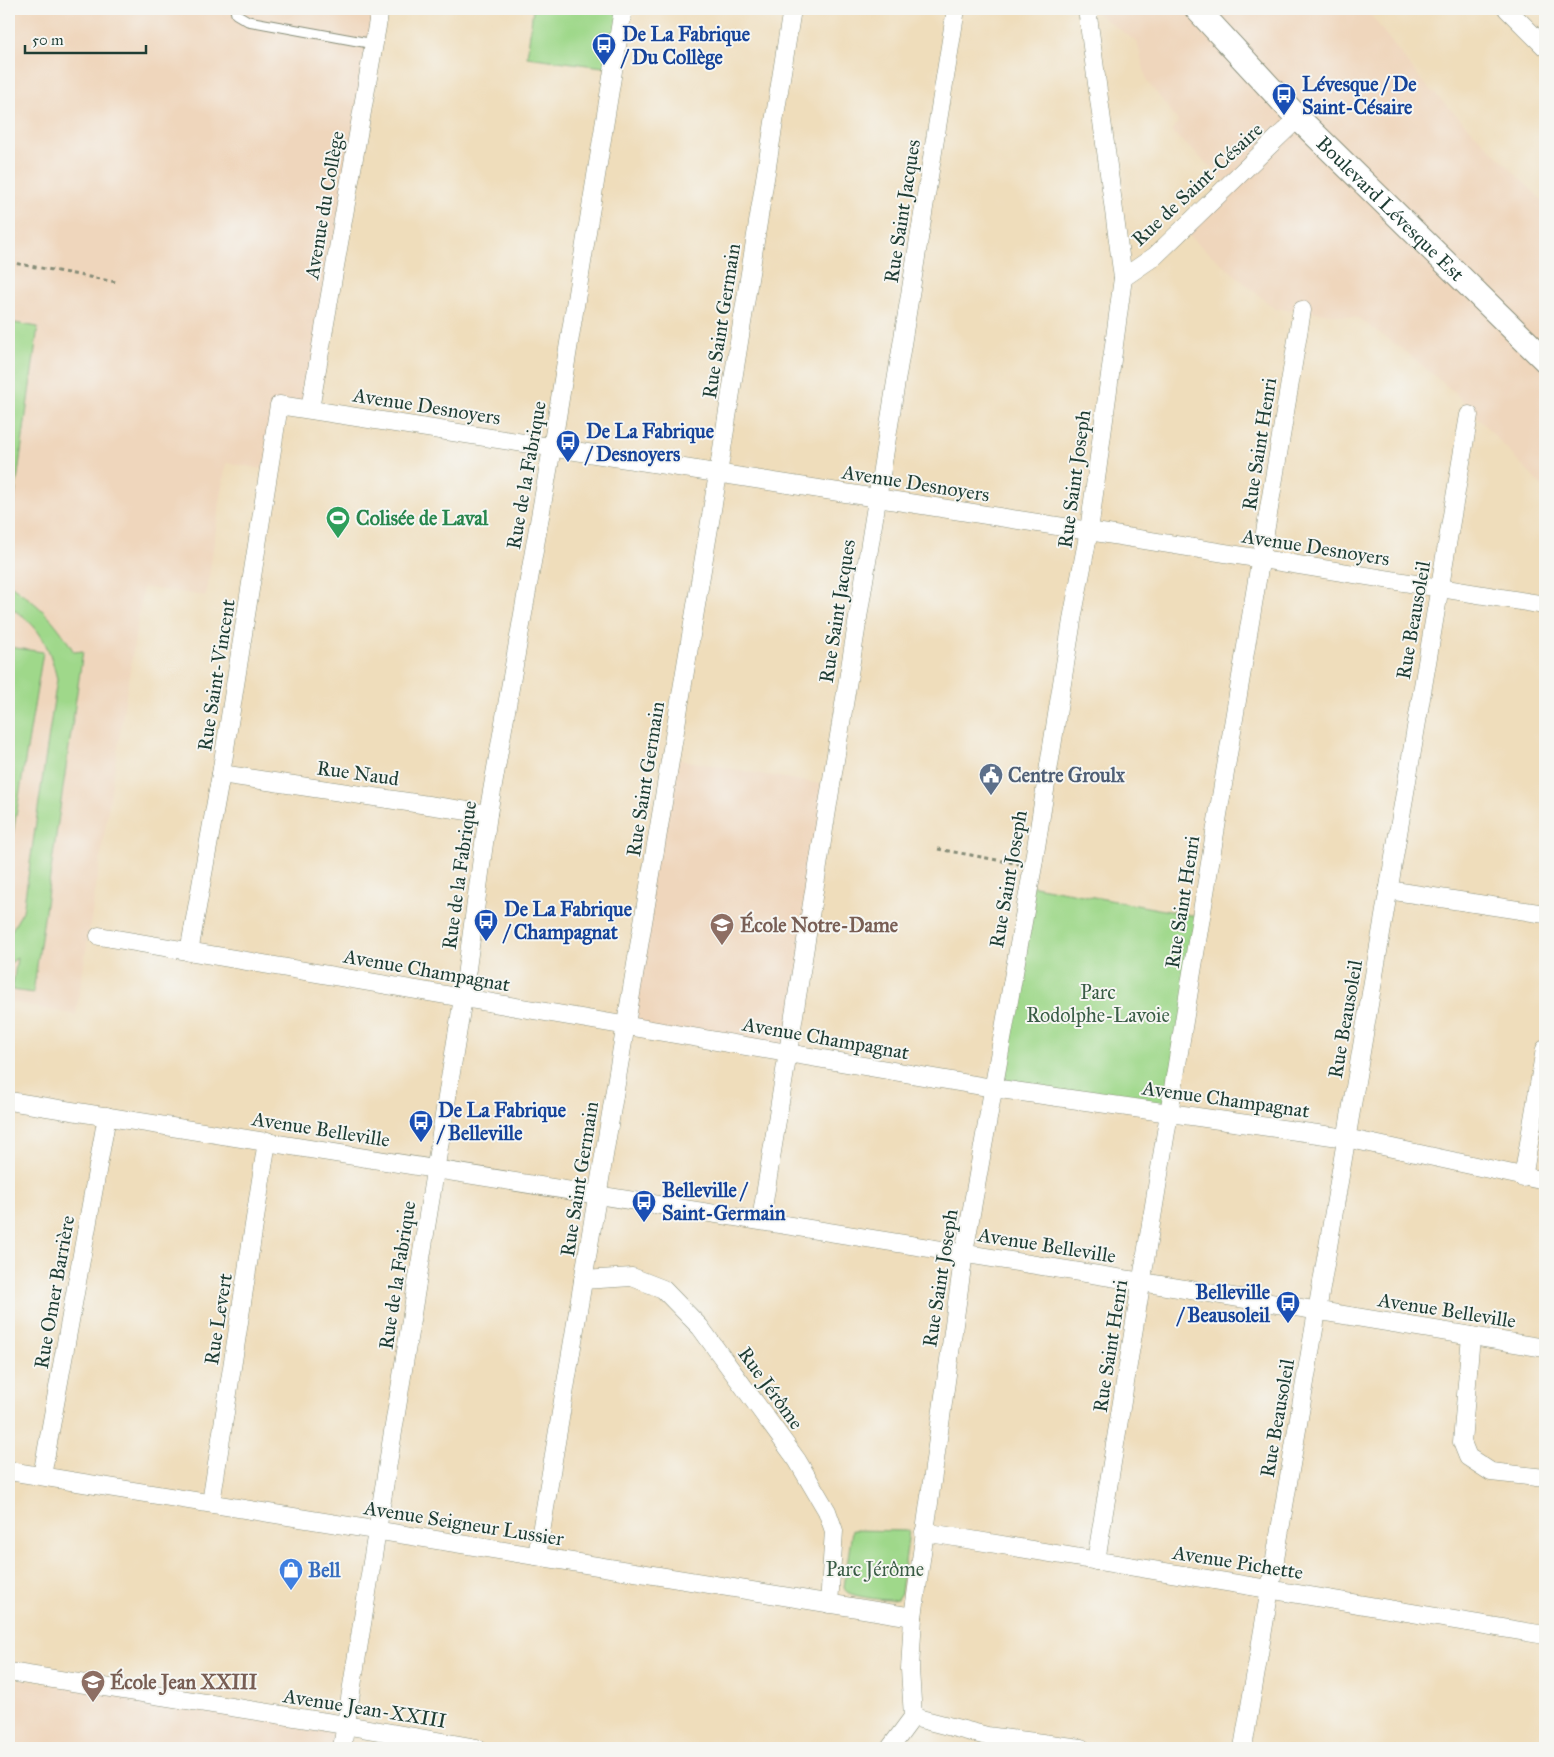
<svg xmlns="http://www.w3.org/2000/svg" width="1554" height="1757" font-family="'IM FELL Great Primer',serif">
<style>
.built{fill:#efd6bc}
.green{fill:#9fd88a;stroke:#5f8a5f}
.lines{fill:none;stroke-linecap:round;stroke-linejoin:round}
.lane-casing{stroke:#878d78;stroke-width:11}
.street-casing{stroke:#878d78;stroke-width:19}
.secondary-casing{stroke:#878d78;stroke-width:26}
.path{stroke:#878d78;stroke-width:3;stroke-dasharray:4 4;stroke-linecap:butt}
.lane{stroke:#fff;stroke-width:9}
.street{stroke:#fff;stroke-width:18}
.secondary{stroke:#fff;stroke-width:24}
.labels{text-anchor:middle;stroke-width:4;stroke-linejoin:round;paint-order:stroke}
.transit-label{font-size:20px;font-weight:bold;fill:#164399;stroke:#f6f6f2;text-anchor:start}
.street-label{font-size:20px;fill:#1f3d34;stroke:#f6f6f2}
.leisure-label{font-size:20px;font-weight:bold;fill:#27864d;stroke:#f6f6f2;text-anchor:start}
.service-label{font-size:20px;font-weight:bold;fill:#4e5e75;stroke:#f6f6f2;text-anchor:start}
.education-label{font-size:20px;font-weight:bold;fill:#785e54;stroke:#f6f6f2;text-anchor:start}
.park-label{font-size:20px;fill:#395c45;stroke:#f6f6f2}
.shop-label{font-size:20px;font-weight:bold;fill:#366cbe;stroke:#f6f6f2;text-anchor:start}
</style>
<rect width="100%" height="100%" fill="#f6f6f2"/>
<filter id="ink" filterUnits="userSpaceOnUse"><feTurbulence type="fractalNoise" baseFrequency=".02" numOctaves="2"/><feDisplacementMap in="SourceGraphic" scale="10" xChannelSelector="R" yChannelSelector="G"/><feConvolveMatrix kernelMatrix="1 2 1 2 8 2 1 2 1" color-interpolation-filters="sRGB"/></filter>
<filter id="wash" filterUnits="userSpaceOnUse"><feTurbulence type="fractalNoise" baseFrequency=".0096" numOctaves="4" result="noise"/><feDisplacementMap in="SourceGraphic" scale="20" xChannelSelector="R" yChannelSelector="G"/><feGaussianBlur stdDeviation="1.12" result="paint"/><feColorMatrix in="noise" values="0 0 0 0 0 0 0 0 0 0 0 0 0 0 0 0 0 1.4 0 .05"/><feComposite in="paint" operator="in"/></filter>
<g filter="url(#wash)">
<rect width="100%" height="100%" fill="#efddbb"/>
<g class="built">
<path d="M9 9H381L310 409 279 405 270 470 226 463 206 596 143 587 76 1015 9 1002Z"/>
<path d="M1090 9H1366L1420 79 1545 203V490L1453 391 1401 348 1358 318 1302 310 1275 309 1182 230 1225 180 1172 132 1178 121 1147 81 1137 42Z"/>
<path d="M671 758 831 786 788 1053 626 1026Z"/>
<path d="M9 1678 344 1728 340 1748H9Z"/>
</g>
<g class="green">
<path d="M533 9H628L618 69 527 57Z"/>
<path d="M9 322 38 327 9 540Z"/>
<path d="M9 584C40 606 54 618 74 652L83 651 33 993 12 990 17 958 9 964V935L23 911 57 679C49 645 40 625 9 607Z"/>
<path d="M9 647 43 652 9 858Z"/>
<path d="M1029 885 1201 917 1170 1113 993 1088Z"/>
<path d="M852 1530 909 1531 901 1593 897 1599C890 1602 856 1597 849 1593 845 1591 845 1590 844 1587Z"/>
</g>
</g>
<g filter="url(#ink)">
<g class="lines">
<defs>
<path id="lane" d="M235 9 236 14 248 21 374 44"/>
<g id="street">
<path d="M1507 9 1545 47"/>
<path d="M1123 278 1155 256 1298 118"/>
<path d="M310 409 380 9"/>
<path d="M221 774 488 814"/>
<path d="M1388 890 1545 914"/>
<path d="M99 936 993 1088 1346 1138 1545 1181"/>
<path d="M189 952 221 774 279 405 1089 531 1545 605"/>
<path d="M9 1101 1142 1282 1545 1348"/>
<path d="M1523 1178 1545 1049"/>
<path d="M761 1220 956 9"/>
<path d="M583 1280 632 1277 663 1289 700 1327 797 1460 827 1511 834 1531 829 1604"/>
<path d="M1471 1336 1462 1442 1468 1457 1491 1472 1545 1478"/>
<path d="M9 1471 913 1617"/>
<path d="M42 1476 107 1116"/>
<path d="M211 1503 267 1141"/>
<path d="M924 1532 1545 1635"/>
<path d="M537 1556 718 474 792 9"/>
<path d="M1096 1561 1201 917 1302 310"/>
<path d="M9 1672 345 1725 477 1748"/>
<path d="M913 1717 987 1736 1081 1748"/>
<path d="M342 1748 463 998 488 814 552 448 623 9"/>
<path d="M890 1748 913 1717 910 1669 913 1617 964 1253 1033 866 1073 614 1089 531 1123 278 1087 9"/>
<path d="M1243 1748 1469 415"/>
</g>
<g id="secondary">
<path id="s1" d="M1197 9 1298 118 1545 360"/>
</g>
</defs>
<use href="#lane" class="lane-casing"/>
<use href="#street" class="street-casing"/>
<use href="#secondary" class="secondary-casing"/>
<g class="path">
<path d="M9 262 116 282"/>
<path d="M938 849 1019 864"/>
</g>
<use href="#lane" class="lane"/>
<use href="#street" class="street"/>
<use href="#secondary" class="secondary"/>
</g>
</g>
<defs>
<symbol id="bus-pin" viewBox="-11 -11 22 30"><path d="M0 17L-7.5 6A9.5 9.5 0 1 1 7.5 6Z" fill="#1a4fb4" stroke="#f6f6f2"/><path d="M-5-6H5V4H4V6H2V4H-2V6H-4V4H-5ZM-3.5-4V0h7V-4ZM-3.5 1.2v1.5H-2V1.2ZM2 1.2v1.5H3.5V1.2Z" fill="#fff"/></symbol>
<symbol id="stadium-pin" viewBox="-11 -11 22 30"><path d="M0 17L-7.5 6A9.5 9.5 0 1 1 7.5 6Z" fill="#2e9e5b" stroke="#f6f6f2"/><path d="M0-5a6.5 5 0 1 0 0 10a6.5 5 0 1 0 0-10ZM-3.5-1.8h7v3.6h-7Z" fill="#fff"/></symbol>
<symbol id="civic-pin" viewBox="-11 -11 22 30"><path d="M0 17L-7.5 6A9.5 9.5 0 1 1 7.5 6Z" fill="#5c6f8a" stroke="#f6f6f2"/><path d="M-.6-6.5H3V-4.5H.6V-3L4-1V1h2V6H-6V1h2V-1L-.6-3ZM-1.2 2.5V6h2.4V2.5Z" fill="#fff"/></symbol>
<symbol id="school-pin" viewBox="-11 -11 22 30"><path d="M0 17L-7.5 6A9.5 9.5 0 1 1 7.5 6Z" fill="#8d6e63" stroke="#f6f6f2"/><path d="M0-5L7-2L0 1L-7-2ZM-4 1L0 2.5L4 1V4Q0 6-4 4Z" fill="#fff"/></symbol>
<symbol id="shop-pin" viewBox="-11 -11 22 30"><path d="M0 17L-7.5 6A9.5 9.5 0 1 1 7.5 6Z" fill="#3f7fe0" stroke="#f6f6f2"/><path d="M-5-2.5h2.3a2.7 3.5 0 0 1 5.4 0H5L5.5 6h-11ZM-1.5-2.5h3a1.5 2.3 0 0 0-3 0Z" fill="#fff"/></symbol>
</defs>
<g fill-rule="evenodd">
<use href="#bus-pin" x="590" y="31" width="28" height="38"/>
<use href="#bus-pin" x="1270" y="81" width="28" height="38"/>
<use href="#bus-pin" x="554" y="428" width="28" height="38"/>
<use href="#stadium-pin" x="324" y="504" width="28" height="38"/>
<use href="#civic-pin" x="977" y="761" width="28" height="38"/>
<use href="#bus-pin" x="472" y="907" width="28" height="38"/>
<use href="#school-pin" x="708" y="911" width="28" height="38"/>
<use href="#bus-pin" x="407" y="1108" width="28" height="38"/>
<use href="#bus-pin" x="630" y="1188" width="28" height="38"/>
<use href="#bus-pin" x="1274" y="1289" width="28" height="38"/>
<use href="#shop-pin" x="277" y="1556" width="28" height="38"/>
<use href="#school-pin" x="79" y="1668" width="28" height="38"/>
</g>
<g class="labels">
<g class="transit-label">
<text x="622" y="41">De La Fabrique<tspan x="622" dy="23">/ Du Collège</tspan></text>
<text x="1302" y="91">Lévesque / De<tspan x="1302" dy="23">Saint-Césaire</tspan></text>
<text x="586" y="438">De La Fabrique<tspan x="586" dy="23">/ Desnoyers</tspan></text>
<text x="504" y="916">De La Fabrique<tspan x="504" dy="23">/ Champagnat</tspan></text>
<text x="438" y="1117">De La Fabrique<tspan x="438" dy="23">/ Belleville</tspan></text>
<text x="662" y="1197">Belleville /<tspan x="662" dy="23">Saint-Germain</tspan></text>
<text x="1270" y="1299" text-anchor="end">Belleville<tspan x="1270" dy="23">/ Beausoleil</tspan></text>
</g>
<g class="street-label">
<text transform="translate(1197 184) rotate(-43)" y="7">Rue de Saint-Césaire</text>
<text transform="translate(324 205) rotate(-80)" y="7">Avenue du Collège</text>
<text dy="7" stroke="none"><textPath href="#s1" startOffset="278">Boulevard Lévesque Est</textPath></text>
<text transform="translate(902 211) rotate(-81)" y="7">Rue Saint Jacques</text>
<text transform="translate(721 321) rotate(-81)" y="7">Rue Saint Germain</text>
<text transform="translate(427 406) rotate(9)" y="7">Avenue Desnoyers</text>
<text transform="translate(1259 444) rotate(-81)" y="7">Rue Saint Henri</text>
<text transform="translate(526 475) rotate(-80)" y="7">Rue de la Fabrique</text>
<text transform="translate(1074 479) rotate(-82)" y="7">Rue Saint Joseph</text>
<text transform="translate(916 483) rotate(9)" y="7">Avenue Desnoyers</text>
<text transform="translate(1316 547) rotate(9)" y="7">Avenue Desnoyers</text>
<text transform="translate(837 611) rotate(-81)" y="7">Rue Saint Jacques</text>
<text transform="translate(1413 620) rotate(-80)" y="7">Rue Beausoleil</text>
<text transform="translate(216 675) rotate(-81)" y="7">Rue Saint-Vincent</text>
<text transform="translate(358 773) rotate(8)" y="7">Rue Naud</text>
<text transform="translate(645 779) rotate(-81)" y="7">Rue Saint Germain</text>
<text transform="translate(459 875) rotate(-82)" y="7">Rue de la Fabrique</text>
<text transform="translate(1008 879) rotate(-80)" y="7">Rue Saint Joseph</text>
<text transform="translate(1182 902) rotate(-81)" y="7">Rue Saint Henri</text>
<text transform="translate(427 970) rotate(10)" y="7">Avenue Champagnat</text>
<text transform="translate(1345 1019) rotate(-80)" y="7">Rue Beausoleil</text>
<text transform="translate(826 1038) rotate(10)" y="7">Avenue Champagnat</text>
<text transform="translate(1226 1099) rotate(8)" y="7">Avenue Champagnat</text>
<text transform="translate(321 1129) rotate(9)" y="7">Avenue Belleville</text>
<text transform="translate(579 1179) rotate(-81)" y="7">Rue Saint Germain</text>
<text transform="translate(1047 1245) rotate(9)" y="7">Avenue Belleville</text>
<text transform="translate(397 1275) rotate(-81)" y="7">Rue de la Fabrique</text>
<text transform="translate(940 1278) rotate(-81)" y="7">Rue Saint Joseph</text>
<text transform="translate(54 1292) rotate(-80)" y="7">Rue Omer Barrière</text>
<text transform="translate(1447 1310) rotate(9)" y="7">Avenue Belleville</text>
<text transform="translate(218 1319) rotate(-81)" y="7">Rue Levert</text>
<text transform="translate(1110 1346) rotate(-81)" y="7">Rue Saint Henri</text>
<text transform="translate(771 1388) rotate(54)" y="7">Rue Jérôme</text>
<text transform="translate(1277 1418) rotate(-80)" y="7">Rue Beausoleil</text>
<text transform="translate(464 1523) rotate(9)" y="7">Avenue Seigneur Lussier</text>
<text transform="translate(1238 1562) rotate(9)" y="7">Avenue Pichette</text>
<text transform="translate(365 1708) rotate(9)" y="7">Avenue Jean-XXIII</text>
</g>
<g class="leisure-label">
<text x="356" y="525">Colisée de Laval</text>
</g>
<g class="service-label">
<text x="1008" y="782">Centre Groulx</text>
</g>
<g class="education-label">
<text x="740" y="932">École Notre-Dame</text>
<text x="110" y="1689">École Jean XXIII</text>
</g>
<g class="park-label">
<text x="1098" y="999">Parc<tspan x="1098" dy="23">Rodolphe-Lavoie</tspan></text>
<text x="875" y="1576">Parc Jérôme</text>
</g>
<g class="shop-label">
<text x="308" y="1577">Bell</text>
</g>
</g>
<rect width="1554" height="1757" fill="none" stroke="#f6f6f2" stroke-width="30"/>
<path d="M25 45v8h121v-8" fill="none" stroke="#1f3d34" stroke-width="2.5"/>
<text x="32" y="45" font-size="15" fill="#1f3d34" stroke="#f6f6f2" stroke-width="4" paint-order="stroke">50 m</text>
</svg>
